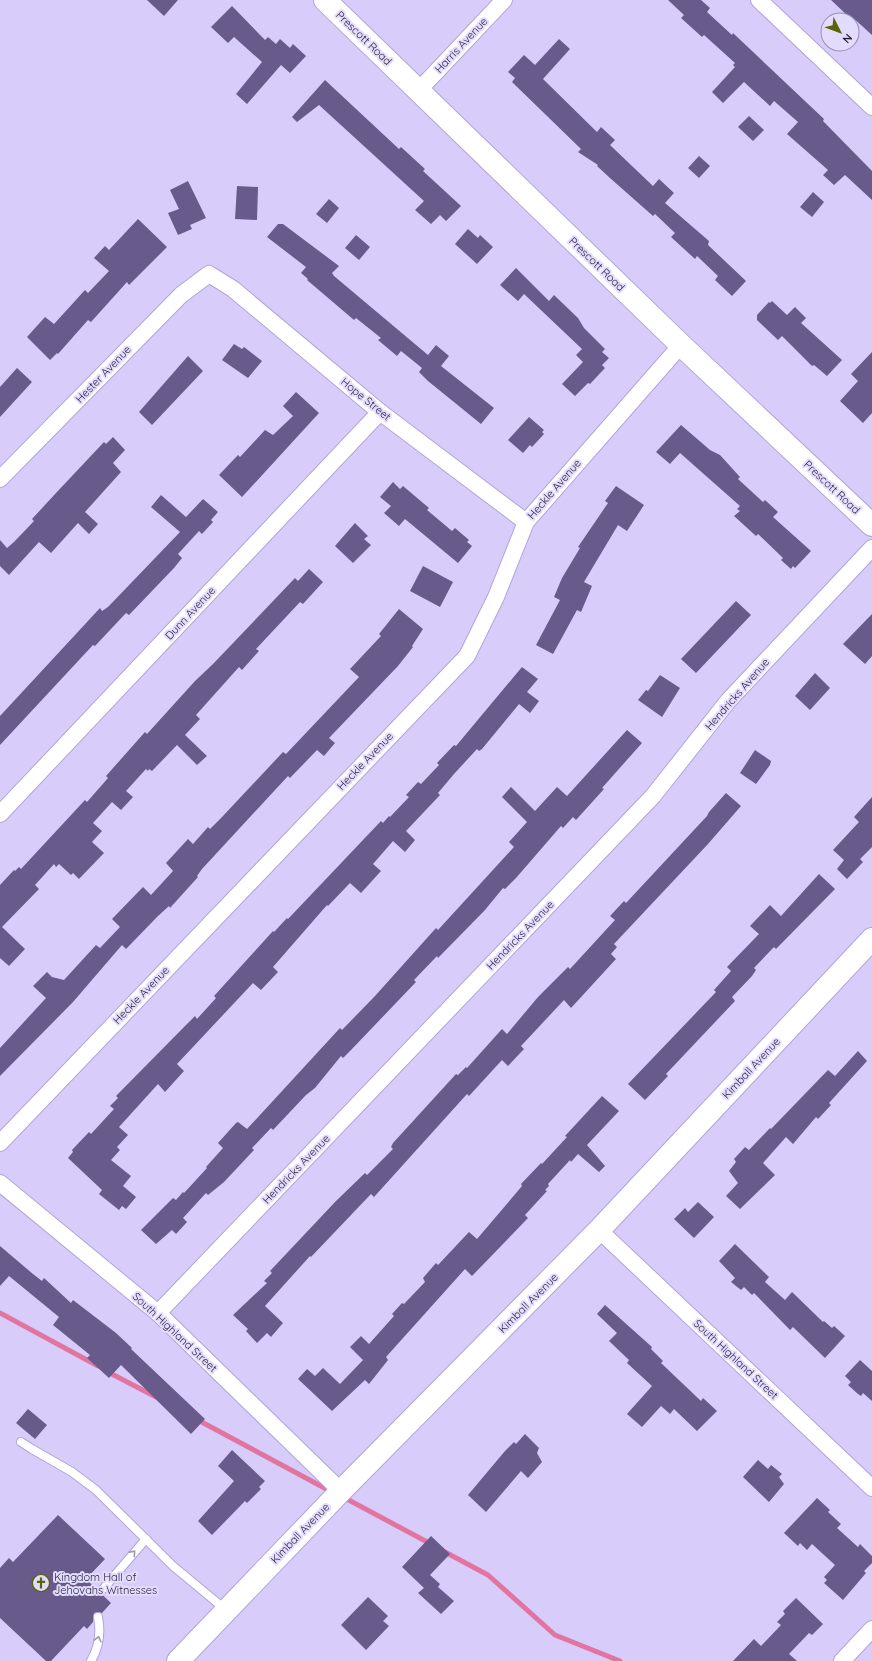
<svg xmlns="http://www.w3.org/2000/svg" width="872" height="1661" font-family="Quicksand,sans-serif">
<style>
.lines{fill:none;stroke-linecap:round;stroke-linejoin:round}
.stream{stroke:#e174a0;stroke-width:5}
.building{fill:#685a8b}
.lane-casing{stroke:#b2a4da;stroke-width:10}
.street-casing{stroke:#b2a4da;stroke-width:18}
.secondary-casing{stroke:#b2a4da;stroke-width:24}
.lane{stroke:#fff;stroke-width:8}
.street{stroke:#fff;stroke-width:16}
.secondary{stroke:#fff;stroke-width:22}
.oneway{stroke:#9d9aa4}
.labels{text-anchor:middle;stroke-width:4;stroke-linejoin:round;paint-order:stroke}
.street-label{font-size:11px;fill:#251f34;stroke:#e4dcfe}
.poi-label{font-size:11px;fill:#251f34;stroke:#e4dcfe;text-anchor:start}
</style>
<rect width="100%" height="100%" fill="#d8cdfa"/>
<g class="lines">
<g class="stream">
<path d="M0 1313 98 1366"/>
<path d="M108 1372 156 1397"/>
<path d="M196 1419 332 1492"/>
<path d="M343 1497 431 1544"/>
<path d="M445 1552 488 1575 555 1635 620 1661"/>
</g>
</g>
<g class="building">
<path d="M147 0H178L164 16Z"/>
<path d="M668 0H701L710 8 707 12 732 35 733 33 824 119 823 121 872 171V200L845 175 834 185 823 175 828 170 787 134 798 122 774 101 770 106 744 82 723 103 712 92 735 67 733 65 735 63 704 35 702 37 681 18 684 15Z"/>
<path d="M831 0H872V35L851 16 850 18Z"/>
<path d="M232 6 265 40 268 37 276 44 280 39 290 48 293 44 306 56 290 73 281 65 247 104 236 94 262 62 234 37 228 43 211 27Z"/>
<path d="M559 39 570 49 543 79 597 132 601 127 615 140 610 145 653 186 659 179 674 193 665 203 709 241 708 245 746 281 732 296 715 280 718 276 697 256 695 259 671 237 675 233 655 214 653 216 610 178 597 166 598 165 578 152 581 149 512 82 515 78 508 72 524 55 535 65Z"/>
<path d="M325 80 399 149 401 147 425 169 423 171 461 206 446 221 440 215 431 224 415 210 424 201 319 105 297 122 292 117Z"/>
<path d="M749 116 764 130 753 141 738 127Z"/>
<path d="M699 156 710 166 699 178 688 168Z"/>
<path d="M188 181 206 218 190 225 192 229 178 235 168 213 179 209 170 190Z"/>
<path d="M237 186 258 187 257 220 235 219Z"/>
<path d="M813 192 824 202 812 217 800 207Z"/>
<path d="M329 199 339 208 327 223 316 214Z"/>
<path d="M138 219 167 247 129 285 127 282 91 322 88 320 58 354 57 353 50 360 27 337 45 317 54 324 85 290 88 293 109 271 94 258 105 246 109 250Z"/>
<path d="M278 224H283L339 266 332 273 334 276 428 355 436 345 449 356 441 366 494 408 481 424 428 381 419 372 422 368 401 351 397 356 378 340 381 338 356 318 354 320 307 280 308 279 301 273 306 267 267 237Z"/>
<path d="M468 229 478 238 480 235 493 247 477 264 455 244Z"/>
<path d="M356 235 370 247 359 260 345 248Z"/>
<path d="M516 268 549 301 554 295 578 318 584 328 605 349 602 352 609 358 602 365 605 368 590 384 588 383 575 396 562 384 583 362 576 355 582 349 524 294 518 301 500 285Z"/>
<path d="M772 301 787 315 795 307 806 318 801 323 842 360 827 376 814 365 812 366 782 336 778 340 757 320V315L769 302 770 303Z"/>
<path d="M234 344 242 349 244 347 262 361 248 378 222 360Z"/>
<path d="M872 352V413L863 423 840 401 858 381 851 374Z"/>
<path d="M188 356 203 371 152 425 139 412Z"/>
<path d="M17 368 32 382 0 417V387Z"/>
<path d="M296 392 319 413 242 497 219 475 238 455 240 457 265 430 273 435 293 416 283 406Z"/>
<path d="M529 417 544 430 542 432 544 434 532 447 530 445 523 453 508 440Z"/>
<path d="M681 425 710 450 720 455 740 477 738 479 763 502 765 500 778 512 773 517 811 551 795 568 793 566 791 569 781 560 783 558 758 534 756 536 734 516 740 511 737 509 740 506 680 453 670 464 656 452Z"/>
<path d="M113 437 125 450 113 463 121 472 85 512 98 524 89 534 78 523 51 553 39 542 9 575 0 566V540L7 548 14 542 34 521 32 519 56 493 104 442 106 444Z"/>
<path d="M393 482 400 489 403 486 429 508 427 510 452 531 455 528 469 540 467 542 472 546 458 563 405 519 399 526 384 513 391 506 380 497Z"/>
<path d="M616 486 644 505 627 531 618 525 584 582 592 586 581 612 577 610 553 654 536 645 560 600 554 597 562 578 580 548 578 547 608 503 605 501Z"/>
<path d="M161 495 186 517 203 499 218 512 211 520 213 522 202 534 199 531 178 554 182 558 174 568 129 615 126 613 95 646 93 645 0 745V716L100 608 102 611 108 607 180 532 151 507Z"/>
<path d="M355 523 368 536 364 539 371 545 353 563 335 546Z"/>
<path d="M423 566 453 582 440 607 410 591Z"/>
<path d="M309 569 323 582 303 604 300 602 256 649 259 651 242 670 239 667 196 715 200 719 185 735 207 756 197 765 177 745 152 771 149 769 148 771 146 769 126 791 133 797 121 810 112 802 93 823 102 831 92 842 104 853 79 879 73 873 71 875 59 864 56 867 54 864 35 885 39 889 2 927 25 949 9 966 0 958V885L14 870 15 871 19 867 21 869 85 800 87 802 108 778 106 776 145 732 147 734 195 681 213 664 295 578 298 581Z"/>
<path d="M736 601 751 615 696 673 681 659Z"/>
<path d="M399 609 423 629 412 646 413 647 398 666 329 738 335 743 324 756 317 750 290 778 288 776 202 869 197 876 198 877 170 908 169 906 158 916 126 949 122 945 73 1002 0 1076V1048L46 998 33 986 47 972 52 977 64 980 96 945 100 948 120 927 112 919 143 887 151 895 173 871 166 863 188 839 193 844 208 827 210 829 222 817 283 752 286 754 359 677 350 669 381 636 379 634Z"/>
<path d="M872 614V656L865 664 843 644Z"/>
<path d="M522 667 538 679 527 692 539 701 530 713 519 704 482 749 479 751 477 749 454 774 438 793 440 795 406 831 415 840 405 852 393 841 373 864 381 871 361 893 350 883 328 906 327 905 273 967 278 972 261 990 253 983 177 1064 184 1071 165 1092 158 1084 119 1127 128 1135 117 1147 120 1150 111 1160 131 1176 123 1186 136 1197 126 1209 122 1206 119 1210 99 1194 102 1190 68 1158 73 1152 72 1150 89 1132 91 1134 114 1109 110 1106 118 1098 116 1096 185 1026 195 1016 197 1019 216 998 214 996 273 931 274 932 287 918 288 919 381 821 383 823 389 816 390 817 409 797 406 795 418 782 421 784 439 765 437 763 454 745 456 746Z"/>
<path d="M815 673 830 688 810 710 795 696Z"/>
<path d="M660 675 680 688 662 717 638 700 646 690 648 691Z"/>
<path d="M627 730 642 743 602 788 604 789 576 820 573 817 563 828 561 826 516 878 505 889 503 888 485 910 438 958 437 956 414 980 416 982 352 1049 343 1058 341 1056 315 1088 306 1095 273 1130 271 1128 252 1148 254 1150 224 1182 208 1195 206 1193 183 1218 187 1222 176 1234 172 1230 156 1244 141 1230 173 1198 176 1200 183 1192 184 1193 207 1168 206 1167 223 1148 218 1143 236 1123 238 1122 247 1129 340 1028 342 1030 375 996 436 928 438 930 514 847 509 842 527 822 502 797 511 787 535 811 557 787 567 796Z"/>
<path d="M755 750 771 761 770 765 756 784 740 773Z"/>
<path d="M726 793 741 806 708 844 614 944 617 947 611 954 616 959 571 1008 564 1000 521 1046 524 1049 508 1066 502 1060 469 1096 467 1094 374 1197 371 1194 311 1257 310 1256 265 1306 283 1323 271 1337 267 1333 257 1343 246 1331 248 1329 233 1315 267 1283 264 1281 272 1273 270 1271 336 1201 365 1173 367 1175 393 1149 391 1147 393 1143 456 1074 458 1075 466 1067 467 1068 502 1029 507 1034 538 997 568 967 570 969 615 920 610 916 624 901 626 903 707 816 709 812Z"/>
<path d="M872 797V847L860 859 863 862 847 879 837 869 844 860 833 850 859 822 854 817Z"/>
<path d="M819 874 835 889 776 949 774 947 754 968 756 970 752 976 732 997 735 1001 666 1074 668 1076 645 1100 628 1084 716 992 714 990 731 971 727 967 759 934 750 926 770 905 781 916Z"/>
<path d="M858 1051 867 1061 829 1103 831 1105 818 1119 816 1117 793 1144 786 1137 763 1163 775 1175 740 1209 726 1196 738 1183 729 1171 736 1162 734 1159 745 1147 749 1150 770 1128 771 1129 828 1070 835 1076Z"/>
<path d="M602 1096 619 1111 587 1145 605 1166 599 1172 578 1154 571 1162 570 1160 548 1184 549 1186 545 1190 547 1191 525 1215 528 1218 472 1276 465 1269 386 1357 388 1360 369 1384 365 1380 332 1411 298 1379 307 1369 315 1376 323 1368 340 1384 363 1360 350 1347 361 1336 369 1344 394 1316 392 1314 402 1303 404 1304 425 1282 423 1278 436 1263 438 1265 469 1232 477 1239 522 1186 521 1184 541 1163 542 1164 567 1137 565 1136Z"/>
<path d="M698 1202 714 1217 694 1238 674 1219 685 1208 688 1212Z"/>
<path d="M735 1244 769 1277 765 1282 785 1300 792 1292 823 1322 824 1321 832 1328 834 1326 845 1336 825 1358 793 1327 790 1330 754 1293 752 1295 744 1287 741 1290 731 1282 735 1278 719 1261Z"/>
<path d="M0 1246 33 1274 42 1281 44 1278 71 1303 73 1300 116 1333 132 1348 131 1349 205 1419 191 1434 121 1365 109 1378 87 1358 90 1355 53 1325 59 1317 9 1276 0 1286Z"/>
<path d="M605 1305 652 1347 651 1349 663 1361 661 1363 701 1401 703 1398 717 1411 697 1431 674 1409 670 1414 661 1406 642 1427 627 1414 652 1386 627 1363 629 1360 609 1341 617 1333 597 1314Z"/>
<path d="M860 1360 872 1371V1401L863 1393 861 1396 858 1394 848 1385 851 1382 845 1376Z"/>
<path d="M28 1409 47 1425 35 1439 16 1423Z"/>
<path d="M525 1434 539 1448 537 1453 542 1462 528 1478 521 1471 486 1512 468 1495 505 1451 514 1442 516 1444Z"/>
<path d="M232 1450 265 1481 259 1487 261 1489 247 1503 245 1501 212 1535 198 1521 234 1481 218 1466Z"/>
<path d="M758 1460 768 1469 771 1465 782 1474 779 1477 784 1484 769 1502 743 1477Z"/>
<path d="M817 1498 830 1510 828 1512 841 1524 837 1528 858 1547 860 1544 872 1556V1563L864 1571 866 1573 843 1600 824 1583 827 1580 824 1577 835 1565 812 1544 807 1550 800 1543 798 1546 784 1533Z"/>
<path d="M58 1515 105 1559 86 1579 111 1603 102 1613 98 1612 94 1613 93 1622 87 1629 84 1626 51 1661H46L0 1618V1568L9 1558 13 1562Z"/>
<path d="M431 1536 450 1554 430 1575 440 1584 438 1587 454 1601 441 1614 418 1593 424 1588 402 1567Z"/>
<path d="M368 1597 388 1616 383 1621 389 1626 366 1650 341 1625Z"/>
<path d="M796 1598 823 1624 812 1635 809 1633 789 1654 797 1661H733L754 1639 761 1646 781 1625 777 1622 785 1614 783 1611Z"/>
</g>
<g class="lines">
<defs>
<g id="lane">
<path d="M21 1442 32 1449 72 1472 96 1490 173 1566 226 1610"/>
<path d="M103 1589 146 1539"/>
<path d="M91 1661C99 1647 101 1632 98 1617"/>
</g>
<g id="street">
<path d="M759 0 872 107"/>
<path d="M418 91 504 0"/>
<path d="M0 479 181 295 209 274 233 289 380 412 526 522"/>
<path d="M0 814 380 412"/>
<path d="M0 1143 467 656 496 597 526 522 681 345"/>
<path d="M0 1183 158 1313 341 1491"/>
<path d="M599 1230 872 1488"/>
<path d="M158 1313 653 796 728 701 872 548"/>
<path d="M842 1661 872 1629"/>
</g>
<g id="secondary">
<path d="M325 0 681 345 872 525"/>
<path d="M178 1661 341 1491 599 1230 872 939"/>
</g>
</defs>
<use href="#lane" class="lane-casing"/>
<use href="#street" class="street-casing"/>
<use href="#secondary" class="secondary-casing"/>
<use href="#lane" class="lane"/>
<use href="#street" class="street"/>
<use href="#secondary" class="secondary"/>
</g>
<defs><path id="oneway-chevron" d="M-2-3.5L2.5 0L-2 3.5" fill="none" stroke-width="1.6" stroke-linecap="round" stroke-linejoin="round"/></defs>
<g class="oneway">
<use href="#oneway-chevron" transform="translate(133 1553) rotate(-49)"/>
<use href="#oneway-chevron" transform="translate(98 1639) rotate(-76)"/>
</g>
<defs>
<symbol id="church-ring" viewBox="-11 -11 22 22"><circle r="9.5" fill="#e4dcfe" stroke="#5b6505" stroke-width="1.5"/><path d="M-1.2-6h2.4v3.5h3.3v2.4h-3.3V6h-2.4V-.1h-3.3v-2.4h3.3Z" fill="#5b6505"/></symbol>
</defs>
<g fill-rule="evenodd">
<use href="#church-ring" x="31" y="1573" width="20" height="20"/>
</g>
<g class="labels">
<g class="street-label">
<text transform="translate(364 38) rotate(44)" y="4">Prescott Road</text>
<text transform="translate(461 45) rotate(-47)" y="4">Harris Avenue</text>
<text transform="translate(597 264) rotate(44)" y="4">Prescott Road</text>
<text transform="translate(103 374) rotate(-46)" y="4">Hester Avenue</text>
<text transform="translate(366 399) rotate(39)" y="4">Hope Street</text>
<text transform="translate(832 487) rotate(43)" y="4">Prescott Road</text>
<text transform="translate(554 489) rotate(-49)" y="4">Heckle Avenue</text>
<text transform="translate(190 613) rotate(-47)" y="4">Dunn Avenue</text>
<text transform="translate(737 694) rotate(-49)" y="4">Hendricks Avenue</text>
<text transform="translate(365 761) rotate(-46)" y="4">Heckle Avenue</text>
<text transform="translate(520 935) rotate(-46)" y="4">Hendricks Avenue</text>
<text transform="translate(141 995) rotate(-46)" y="4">Heckle Avenue</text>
<text transform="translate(751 1068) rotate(-47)" y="4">Kimball Avenue</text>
<text transform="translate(296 1169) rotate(-46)" y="4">Hendricks Avenue</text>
<text transform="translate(528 1303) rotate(-45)" y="4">Kimball Avenue</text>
<text transform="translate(175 1332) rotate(43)" y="4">South Highland Street</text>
<text transform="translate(736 1359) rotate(43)" y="4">South Highland Street</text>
<text transform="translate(300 1533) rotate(-46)" y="4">Kimball Avenue</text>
</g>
<g class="poi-label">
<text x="54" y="1581">Kingdom Hall of<tspan x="54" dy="13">Jehovahs Witnesses</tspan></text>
</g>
</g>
<g transform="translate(840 32) rotate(132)"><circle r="19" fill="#e4dcfe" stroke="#9890ad"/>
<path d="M0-3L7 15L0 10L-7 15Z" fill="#5b6505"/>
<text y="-6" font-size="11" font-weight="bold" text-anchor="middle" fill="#251f34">N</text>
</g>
</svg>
